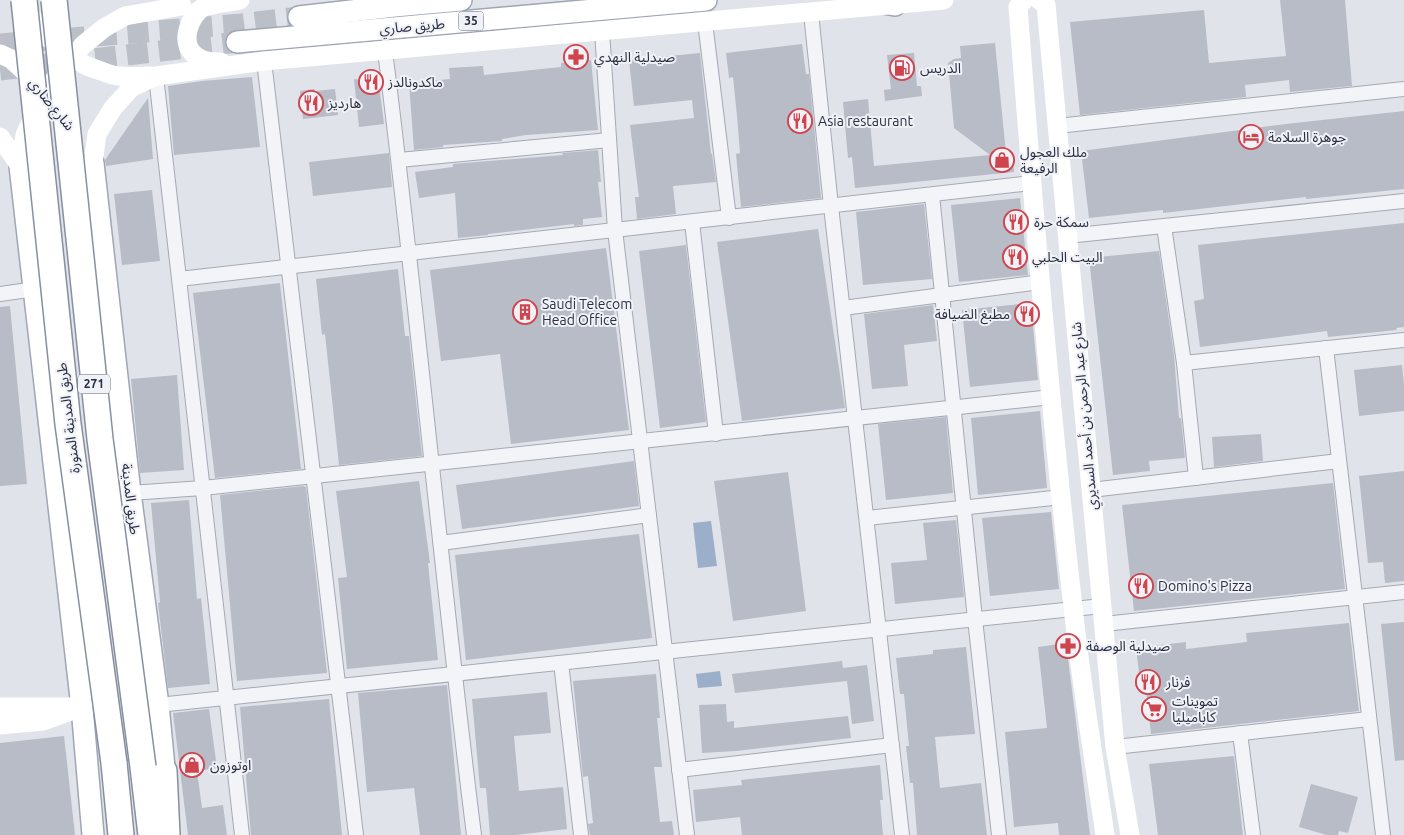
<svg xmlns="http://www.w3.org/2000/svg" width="1404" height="835" font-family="Ubuntu,'Noto Sans Arabic',sans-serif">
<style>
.water{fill:#9baeca}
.building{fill:#b7bcc6}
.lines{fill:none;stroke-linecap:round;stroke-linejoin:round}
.primary-tunnel{stroke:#bbbfc7;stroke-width:21;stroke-dasharray:21 11;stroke-linecap:butt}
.street-casing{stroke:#a5a9b3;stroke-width:16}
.primary-casing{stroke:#9fa6b5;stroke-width:24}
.highway-casing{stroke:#878fa0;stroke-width:28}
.street{stroke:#f3f4f7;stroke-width:14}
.secondary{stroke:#fff;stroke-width:19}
.primary{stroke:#fff;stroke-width:21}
.highway{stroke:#fff;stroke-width:25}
.highway-bridge-casing{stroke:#878fa0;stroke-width:28;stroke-linecap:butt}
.highway-bridge{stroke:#fff;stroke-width:25}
.labels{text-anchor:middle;stroke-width:4;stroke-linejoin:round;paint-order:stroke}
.shield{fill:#f0f2f7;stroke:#656a78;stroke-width:1}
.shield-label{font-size:12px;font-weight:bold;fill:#292f41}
.street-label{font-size:14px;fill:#292f41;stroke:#f0f2f7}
.poi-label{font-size:14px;fill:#292f41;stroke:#f0f2f7;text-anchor:start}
</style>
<rect width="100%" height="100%" fill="#e0e3e9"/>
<g class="water">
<path d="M711 521 717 566 698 568 693 523Z"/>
<path d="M720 671 722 686 698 688 696 674Z"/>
</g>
<g class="building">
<path d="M1280 0H1345L1352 86 1290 92 1289 80 1245 85 1246 97 1080 115 1070 22 1204 10 1209 63 1286 56Z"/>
<path d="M995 43 1006 153 1012 152 1014 172 855 188 852 157 848 158 843 102 868 99 874 166 990 155 954 128 948 63 954 59 961 58 960 46Z"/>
<path d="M802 44 806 74H809L821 198 741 207 736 154 740 153 737 116 733 77 729 78 726 53Z"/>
<path d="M700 53 711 154H712L716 182 673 186 676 214 637 219 635 197H639L630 125 694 118 692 100 634 106 629 60Z"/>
<path d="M914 53 917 86H921L922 96 885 101 884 90 891 89 887 55Z"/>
<path d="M591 60 598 130 526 135 502 139V141L443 145V147L414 150 409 83 450 79 449 68 483 66 484 75 561 67V63Z"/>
<path d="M252 77 260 147 174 155 168 86 202 81Z"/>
<path d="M378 77 384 124 359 127 354 79 371 82Z"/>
<path d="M314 89 315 91 335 89 338 115 303 119 300 91Z"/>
<path d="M148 98 153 159 106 166 105 160Z"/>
<path d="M1404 111V189L1306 199V197L1163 213V210L1089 218 1081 151 1286 124Z"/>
<path d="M598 150 601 182H598L602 217 583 219V225L574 226V224L488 234V235L458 238 455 193 419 198 415 172 453 167V164L563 155 562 153Z"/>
<path d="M389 153 392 187 313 196 309 162Z"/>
<path d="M152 190 160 261 122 265 114 194Z"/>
<path d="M1020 198 1028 275 959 282 951 205Z"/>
<path d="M924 204 932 279 863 285 856 212Z"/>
<path d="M1404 223V327L1396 328 1397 330 1328 337 1327 331 1200 347 1194 301 1204 299 1198 245Z"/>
<path d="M818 229 845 408 742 421 717 242Z"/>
<path d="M686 245 706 422 660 428 639 251Z"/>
<path d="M606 248 629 430 511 444 500 354 441 361 430 270Z"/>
<path d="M1159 251 1174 355 1179 418H1181L1185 458 1149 461 1150 471 1113 475 1089 258Z"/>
<path d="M398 269 405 336H409L422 456 339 465 325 334 322 335 316 279Z"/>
<path d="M280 283 301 469 215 478 193 293Z"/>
<path d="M1031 303 1038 380 970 387 962 310Z"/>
<path d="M933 305 937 341 904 345 908 386 872 389 864 314Z"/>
<path d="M10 306 27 484 0 486V307Z"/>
<path d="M1402 365 1404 385V411L1359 416 1354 370Z"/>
<path d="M177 375 184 470 140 473 131 379Z"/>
<path d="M1040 411 1047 488 978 495 971 418Z"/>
<path d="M946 417 953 493 886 500 878 424Z"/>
<path d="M1261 434 1263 461 1214 467 1212 437Z"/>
<path d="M634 461 639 506 462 529 456 485Z"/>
<path d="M1404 471V581L1385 583 1383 562 1368 563 1359 476Z"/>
<path d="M788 472 806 611 733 621 714 481Z"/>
<path d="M419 481 430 563H428L438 660 347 669 338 578 347 577 336 491Z"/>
<path d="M1333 483 1345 589 1134 611 1122 505Z"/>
<path d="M303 486 306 487 327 673 237 681 220 495Z"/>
<path d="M189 500 197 599 201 598 210 684 168 688 158 603 160 602 151 503Z"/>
<path d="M1051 512 1059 589 990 596 982 518Z"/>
<path d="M956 520 964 597 895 604 891 563 927 560 923 523Z"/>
<path d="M639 534 652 638 466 660 455 555Z"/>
<path d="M1404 622V760L1395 761 1381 624Z"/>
<path d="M1349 623 1359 711 1151 734 1146 689H1141L1136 648 1186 642V649L1247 642 1246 633Z"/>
<path d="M1066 643 1073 698 1090 835H1059L1058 823 1014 827 1005 732 1047 728 1038 647Z"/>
<path d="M966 647 975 734 935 737 940 788 981 783 987 835H917L913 783H910L906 746H909L904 694H900L896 658 933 654V650Z"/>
<path d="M842 661 843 668 867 665 874 721 852 724 847 681 735 693 732 674Z"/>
<path d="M656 674 660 718H657L662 767H654L660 822 672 821 674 835H590L588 824 593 823 588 776 583 777 573 681Z"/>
<path d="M447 685 461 835H420L414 788 367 792 358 693Z"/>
<path d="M547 692 551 733 514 736 519 791 563 787 567 829 516 835H490L486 788H480L472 699Z"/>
<path d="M329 699 342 835H251L240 707Z"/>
<path d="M726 704 727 722 734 721V728L848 716 851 738 736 751 702 753 699 705Z"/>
<path d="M209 709 217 768 197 771 202 808 223 805 227 835H188L173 713Z"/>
<path d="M64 736 75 835H0V743Z"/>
<path d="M1234 756 1243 835H1158L1149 764Z"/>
<path d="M880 765 883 800H880L883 835H742L740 817 696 822 693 790 742 785 741 780Z"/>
<path d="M1311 784 1358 797 1348 833 1339 831 1338 835H1327L1299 827Z"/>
</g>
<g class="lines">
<g class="primary-tunnel">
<path d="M0 44 241 24 299 17"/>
<path d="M0 70 237 42"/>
</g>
<defs>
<g id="street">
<path d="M811 13 831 206 902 835"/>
<path d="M705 22 729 218"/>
<path d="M602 31 615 230 687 835"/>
<path d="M385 51C418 312 441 574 474 835"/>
<path d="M264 61 356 835"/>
<path d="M156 76 242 835"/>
<path d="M1057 126 1404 89"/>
<path d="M399 160 609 140"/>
<path d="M932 195 975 619 999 835"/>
<path d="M692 222 716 434"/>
<path d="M1164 226 1184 363 1196 478"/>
<path d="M1067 236 1404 201"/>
<path d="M179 279 1031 183"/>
<path d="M0 294 35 289"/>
<path d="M843 308 1041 282"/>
<path d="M1326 348 1383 835"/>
<path d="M1184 363 1404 340"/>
<path d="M1091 490 1339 461"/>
<path d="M130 493 203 488 1052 397"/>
<path d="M867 518 1062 497"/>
<path d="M441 543 649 515"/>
<path d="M1104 624 1404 592"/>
<path d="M561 663 581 835"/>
<path d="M158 705 1102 606"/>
<path d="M1240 733 1253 835"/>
<path d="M1115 747 1369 719"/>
<path d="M679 770 892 745"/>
</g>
<g id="primary">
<path d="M865 0 895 5"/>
<path d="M299 17 394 6 461 0"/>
<path d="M237 42 706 0"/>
<path d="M93 163 130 493 158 705 166 788"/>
<path d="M20 166 82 707 93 835"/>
</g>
<g id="highway">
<path d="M114 763 121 835"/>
<path d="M143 767 151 835"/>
<path d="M164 771 167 835"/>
</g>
</defs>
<use href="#street" class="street-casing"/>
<use href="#primary" class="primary-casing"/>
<use href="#highway" class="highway-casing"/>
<use href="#street" class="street"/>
<g class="secondary">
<path d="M1024 0 1018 7C1033 207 1050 408 1073 607 1081 683 1094 759 1105 835"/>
<path d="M1039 0 1046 5 1115 747 1130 835"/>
<path d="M25 7C44 36 66 61 101 71 107 73 113 76 119 76 130 77 140 76 151 76"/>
<path d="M0 54 11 59 37 83"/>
<path d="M221 62C196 63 180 49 190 24 192 19 197 11 202 8 208 5 231 2 240 0"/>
<path d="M0 137 20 166"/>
<path d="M93 163 97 134 113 108 132 87 156 76 264 61 944 0"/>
<path d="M20 166 25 135 45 91 83 45 104 28 125 16 182 6"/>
<path d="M0 707H71"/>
<path d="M0 725 43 721 82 707"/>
</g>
<use href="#primary" class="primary"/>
<use href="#highway" class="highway"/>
<defs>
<g id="highway-bridge">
<path d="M24 0 68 424 114 763"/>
<path d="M54 0 100 439 143 767"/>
</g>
</defs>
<use href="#highway-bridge" class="highway-bridge-casing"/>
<use href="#highway-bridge" class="highway-bridge"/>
</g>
<defs>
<symbol id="pharmacy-ring" viewBox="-11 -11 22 22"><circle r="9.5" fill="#f0f2f7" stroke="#cf444d" stroke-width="1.5"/><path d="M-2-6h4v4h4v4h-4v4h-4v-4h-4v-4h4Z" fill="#cf444d"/></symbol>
<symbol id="fuel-ring" viewBox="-11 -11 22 22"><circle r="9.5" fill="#f0f2f7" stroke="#cf444d" stroke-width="1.5"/><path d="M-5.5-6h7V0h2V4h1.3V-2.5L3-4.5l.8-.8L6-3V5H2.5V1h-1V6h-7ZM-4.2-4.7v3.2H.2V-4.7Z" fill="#cf444d"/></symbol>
<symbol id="restaurant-ring" viewBox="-11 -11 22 22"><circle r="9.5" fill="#f0f2f7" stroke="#cf444d" stroke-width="1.5"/><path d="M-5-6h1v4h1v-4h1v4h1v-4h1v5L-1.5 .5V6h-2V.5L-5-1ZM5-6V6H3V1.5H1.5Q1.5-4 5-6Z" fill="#cf444d"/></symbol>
<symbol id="hotel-ring" viewBox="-11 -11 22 22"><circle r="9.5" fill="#f0f2f7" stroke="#cf444d" stroke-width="1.5"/><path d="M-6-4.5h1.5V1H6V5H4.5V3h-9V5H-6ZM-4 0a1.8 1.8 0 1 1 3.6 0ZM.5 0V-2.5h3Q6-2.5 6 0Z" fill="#cf444d"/></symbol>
<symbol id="shop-ring" viewBox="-11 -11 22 22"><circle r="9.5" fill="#f0f2f7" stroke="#cf444d" stroke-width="1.5"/><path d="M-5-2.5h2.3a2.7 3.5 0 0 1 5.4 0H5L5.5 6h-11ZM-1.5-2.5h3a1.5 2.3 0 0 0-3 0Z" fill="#cf444d"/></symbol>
<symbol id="building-ring" viewBox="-11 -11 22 22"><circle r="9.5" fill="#f0f2f7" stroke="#cf444d" stroke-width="1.5"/><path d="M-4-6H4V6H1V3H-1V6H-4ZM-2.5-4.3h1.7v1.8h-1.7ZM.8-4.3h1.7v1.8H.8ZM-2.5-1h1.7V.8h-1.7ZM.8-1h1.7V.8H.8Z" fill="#cf444d"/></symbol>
<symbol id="supermarket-ring" viewBox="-11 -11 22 22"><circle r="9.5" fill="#f0f2f7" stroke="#cf444d" stroke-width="1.5"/><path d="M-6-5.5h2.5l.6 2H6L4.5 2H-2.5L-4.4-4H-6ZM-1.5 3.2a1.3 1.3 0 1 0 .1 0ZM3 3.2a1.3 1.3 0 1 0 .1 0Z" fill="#cf444d"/></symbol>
</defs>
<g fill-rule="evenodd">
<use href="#pharmacy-ring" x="562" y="43" width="28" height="28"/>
<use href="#fuel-ring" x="888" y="54" width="28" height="28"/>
<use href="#restaurant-ring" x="357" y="68" width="28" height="28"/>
<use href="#restaurant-ring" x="297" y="89" width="28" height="28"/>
<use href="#restaurant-ring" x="786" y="107" width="28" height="28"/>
<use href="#hotel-ring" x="1237" y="123" width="28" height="28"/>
<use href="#shop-ring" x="988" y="146" width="28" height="28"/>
<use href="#restaurant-ring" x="1002" y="208" width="28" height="28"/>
<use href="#restaurant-ring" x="1001" y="243" width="28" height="28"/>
<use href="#building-ring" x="511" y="298" width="28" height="28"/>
<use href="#restaurant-ring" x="1013" y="300" width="28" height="28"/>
<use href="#restaurant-ring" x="1127" y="572" width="28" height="28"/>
<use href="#pharmacy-ring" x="1054" y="632" width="28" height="28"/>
<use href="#restaurant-ring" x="1134" y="668" width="28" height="28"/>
<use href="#supermarket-ring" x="1140" y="695" width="28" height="28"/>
<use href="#shop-ring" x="178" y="751" width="28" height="28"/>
</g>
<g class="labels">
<g class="shield">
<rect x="458.5" y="11.5" width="25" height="19" rx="4"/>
<rect x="78" y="374.5" width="32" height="19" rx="4"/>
</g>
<g class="shield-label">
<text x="471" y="25">35</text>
<text x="94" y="388">271</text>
</g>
<g class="street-label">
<text transform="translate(412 26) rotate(-5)" y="5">طريق صاري</text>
<text transform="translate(52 104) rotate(51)" y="5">شارع صاري</text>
<text transform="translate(1084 416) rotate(-95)" y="5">شارع عبد الرحمن بن أحمد السديري</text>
<text transform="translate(68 418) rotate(-97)" y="5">طريق المدينة المنورة</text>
<text transform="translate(131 499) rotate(83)" y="5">طريق المدينة</text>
</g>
<g class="poi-label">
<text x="594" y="62">صيدلية النهدي</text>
<text x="920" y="73">الدريس</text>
<text x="388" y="87">ماكدونالدز</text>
<text x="328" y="108">هارديز</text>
<text x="818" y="126">Asia restaurant</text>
<text x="1268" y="142">جوهرة السلامة</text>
<text x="1020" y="157">ملك العجول<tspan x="1020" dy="16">الرفيعة</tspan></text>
<text x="1034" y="227">سمكة حرة</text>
<text x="1032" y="262">البيت الحلبي</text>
<text x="542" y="309">Saudi Telecom<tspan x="542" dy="16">Head Office</tspan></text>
<text x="1010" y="319" text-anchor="end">مطبغ الضيافة</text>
<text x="1158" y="591">Domino's Pizza</text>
<text x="1086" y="651">صيدلية الوصفة</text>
<text x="1166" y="687">فرنار</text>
<text x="1172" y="706">تموينات<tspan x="1172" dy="16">كاباميليا</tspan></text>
<text x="210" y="770">اوتوزون</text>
</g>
</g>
</svg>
